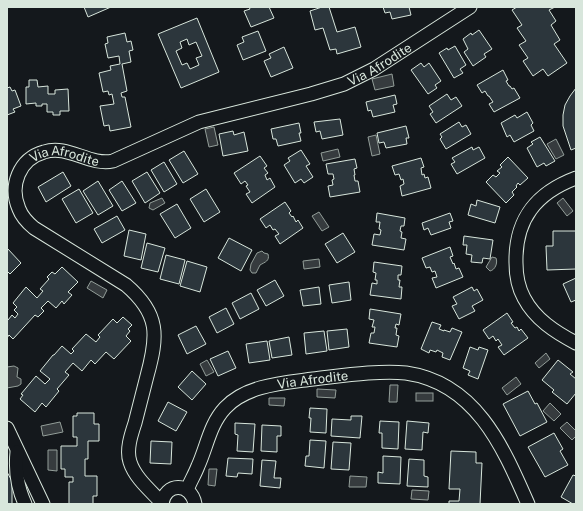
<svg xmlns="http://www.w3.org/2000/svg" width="583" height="511" font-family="'Public Sans',sans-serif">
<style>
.water{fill:#363b3e;stroke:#939e99}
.building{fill:#2c363c;stroke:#d8e6dc;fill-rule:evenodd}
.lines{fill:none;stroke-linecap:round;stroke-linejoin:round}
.minor-casing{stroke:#d8e6dc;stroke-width:15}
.minor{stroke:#14181c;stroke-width:13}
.labels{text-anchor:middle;stroke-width:3;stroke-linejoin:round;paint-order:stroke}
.street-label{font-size:13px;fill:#d8e6dc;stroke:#14181c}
</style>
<rect width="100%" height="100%" fill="#14181c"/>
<g class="water">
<path d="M392 74 394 86 375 90 372 79Z"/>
<path d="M214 127 218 145 209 147 205 129Z"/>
<path d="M376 135 380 154 372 156 368 137Z"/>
<path d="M556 139 564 155 556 159 547 144Z"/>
<path d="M338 149 340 157 323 161 321 153Z"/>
<path d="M162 198 165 203 153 210 149 208 150 203Z"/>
<path d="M563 198 573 211 567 216 557 203Z"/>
<path d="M319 212 329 227 322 231 312 216Z"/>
<path d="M262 251 264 253 268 254C270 261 265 262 260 265L256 273H252L250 270 251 264 257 253Z"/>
<path d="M492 257 496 258C498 263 495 270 490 271L486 267Z"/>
<path d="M319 259 320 267 304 269 303 261Z"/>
<path d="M91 281 107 290 103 298 87 288Z"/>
<path d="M546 353 550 359 539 368 535 363Z"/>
<path d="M207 360 214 372 206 376 200 364Z"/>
<path d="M14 366 18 368 17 377 21 379V384L18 386 7 388V367Z"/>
<path d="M516 377 521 384 507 395 502 388Z"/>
<path d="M390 385H398L397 402H389Z"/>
<path d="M317 389 336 390 335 398 317 397Z"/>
<rect x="416" y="393" width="17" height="8"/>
<path d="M269 398H285L284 406 269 405Z"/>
<path d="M550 403 561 414 554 421 543 411Z"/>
<path d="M60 422 63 432 43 436 41 426Z"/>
<path d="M567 422 576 431V436L572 440 560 428Z"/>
<path d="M48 450H57V471L48 470Z"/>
<path d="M209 469H217L215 486 208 485Z"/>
<path d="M350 476 367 477 366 487H349Z"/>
<path d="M412 490 429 491 428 500 411 499Z"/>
</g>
<g class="building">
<path d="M84 7H111L88 17Z"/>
<path d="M249 7H269L274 18 251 27 244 11 250 9Z"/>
<path d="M322 7H329L337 32 355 27 361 47 337 54 336 49 330 50 323 28 315 30 310 11Z"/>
<path d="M383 7H409L411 15 392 19 390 12 385 13Z"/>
<path d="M517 7H555L549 10 556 21 551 25 560 40 554 44 567 63 548 76 543 69 533 76 523 61 528 58 519 45 526 41 517 28 522 25 512 10Z"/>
<path d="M197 18 219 72 181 88 158 34ZM187 39 189 45 196 42 202 56 196 58 199 65 190 69 187 63 182 65 176 51 182 48 180 42Z"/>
<path d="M479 30 492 49 484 54 486 57 473 66 464 52 468 49 463 39 471 33 472 35Z"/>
<path d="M258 31 266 51 243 60 237 45 244 42 242 37Z"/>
<path d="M125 33 127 42 131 41 133 50 129 51 131 62 122 64 127 91 121 93 122 97H125L131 127 110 131 109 125 104 126 100 106 114 104 112 94 109 95 108 91 103 92 99 73 111 70 110 66 120 64 119 56 108 58 105 44 108 43 107 37Z"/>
<path d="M455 46 466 65 460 69 463 73 454 78 439 53 447 48 448 50Z"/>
<path d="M284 47 293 68 271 77 264 61 271 58 269 54Z"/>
<path d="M421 63 424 67 429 63 441 81 435 85 437 88 428 94 411 70Z"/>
<path d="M503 70 508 80 506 81 509 86H510L512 89 514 88 520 98 494 112 489 104 493 102 489 96H488L485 91 482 93 477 85Z"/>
<path d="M29 80H37L38 87 48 86V94H55V90L68 89 69 111H60V115H53V112H47V104H42V106H36V103L26 104V87H29Z"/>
<path d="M10 87 12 91 15 90 21 106 13 109 15 112 7 115V88Z"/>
<path d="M576 88V148L571 150 563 126V115L565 105 570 96Z"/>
<path d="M447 94 451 100 456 97 462 106 436 123 430 114 433 112 429 106Z"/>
<path d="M395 95 397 104 393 105 395 112 373 117 371 110 368 111 366 102Z"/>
<path d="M527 112 533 123 531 125 534 131 514 142 510 135 507 137 501 123 515 115 517 118Z"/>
<path d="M340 119 343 135 322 139 320 131 316 132 314 122Z"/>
<path d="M459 122 462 127 466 125 471 134 446 149 440 139 442 137 440 134Z"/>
<path d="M299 123 301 133H299L301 141 278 146 276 139H273L271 129Z"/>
<path d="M406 126 409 138H406L407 144 386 148 384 142 379 143 377 133Z"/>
<path d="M233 131 234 135 244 132 248 151 223 156 219 134Z"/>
<path d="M540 137 555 161 546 166 544 163 537 167 527 148 533 144 531 142Z"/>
<path d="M472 147 473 150 479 147 485 158 457 174 451 164 455 162 452 158Z"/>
<path d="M301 150 310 164 306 166 313 177 304 183 301 179 295 183 284 165 290 161 288 158Z"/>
<path d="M184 151 198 174 183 183 169 160Z"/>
<path d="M260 156 267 166 264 168 268 173 265 175 267 180 270 178 275 187 252 203 246 194 250 192 246 186 248 185 245 181 241 184 234 173Z"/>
<path d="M508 157 528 178 520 185 518 183 516 186 517 187 512 192 514 195 506 203 486 182 493 175 496 177 500 173 497 171 502 167 500 165Z"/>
<path d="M421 158 424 167 421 168 422 175 424 174 425 178 428 177 431 188 402 196 400 186 404 184 403 179 401 180 399 174 395 175 392 166Z"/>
<path d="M355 159 357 168 354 169 355 175H354L355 181H358L360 192 330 197 328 186 333 185 332 180 334 179 333 174H328L326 164Z"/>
<path d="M164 162 177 184 164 192 151 170Z"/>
<path d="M63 172 71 186 46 202 38 187Z"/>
<path d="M147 172 160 193 145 203 132 181Z"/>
<path d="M98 181 113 206 98 215 83 191Z"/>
<path d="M122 181 136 203 122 211 109 190Z"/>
<path d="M79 189 93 213 76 223 62 199Z"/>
<path d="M206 189 220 212 204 222 190 199Z"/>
<path d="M477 200 500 207 495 223 468 215 471 204 476 206Z"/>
<path d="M285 202 291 211 289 213 292 217 293 216 296 222 298 220 303 228 280 244 275 236 279 234 275 229 273 230 270 225 266 228 260 219Z"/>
<path d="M177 204 191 228 175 238 160 214Z"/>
<path d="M377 213 405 218 404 226H401L400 231 402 232 401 238 406 239 404 250 372 245 374 234 380 235 381 230 379 229 380 222H376Z"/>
<path d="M450 213 453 221 449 222 451 228 431 235 428 228 424 230 422 223Z"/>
<path d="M117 216 125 230 102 243 94 229Z"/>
<path d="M129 230 146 234 141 260 124 256Z"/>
<path d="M553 231H576V269L547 270 546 246H553Z"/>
<path d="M343 233 355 252 337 263 325 244Z"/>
<path d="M464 236 493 240 490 259 483 258 482 263 471 262 472 255 466 254 467 245H463Z"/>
<path d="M229 238 252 250 241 271 218 258Z"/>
<path d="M147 243 165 248 158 272 141 268Z"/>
<path d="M450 247 453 256 450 257 453 264 454 263 456 269 459 268 463 277 436 288 432 278 437 277 435 271 432 272 430 267 426 268 422 258Z"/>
<path d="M7 248 21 263 10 274 7 271Z"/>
<path d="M166 255 185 260 179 284 160 279Z"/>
<path d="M187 261 207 267 200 292 180 286Z"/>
<path d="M374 262 402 266 401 275H398V280H400L399 287H402L401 299 370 295 372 283 377 284V280H375L376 273 373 272Z"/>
<path d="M62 267 78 282 68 292 72 295 64 304 62 301 56 308 48 301 41 308 44 311 38 317 35 315 13 339 9 335 7 338V319L8 320 12 315 15 318 18 314 14 310 17 307 13 303 26 287 37 298 43 291 40 289 49 279 47 277 52 272 55 274Z"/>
<path d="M576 278V300L571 302 563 284Z"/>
<path d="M275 280 284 296 266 306 257 290Z"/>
<path d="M349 282 351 300 332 303 329 285Z"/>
<path d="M319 287 321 304 303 306 300 290Z"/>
<path d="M472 287 474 291 477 289 483 300 472 306 475 311 459 319 452 306 457 304 453 297Z"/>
<path d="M251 293 259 309 240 319 232 303Z"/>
<path d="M226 308 234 324 217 333 209 317Z"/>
<path d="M370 309 401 314 399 325 396 324 395 328H397L396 335 399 336 397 347 369 343 371 333H374L375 327H372L374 320 369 319Z"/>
<path d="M507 313 513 322 511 323 515 328 517 327 519 331 521 329 528 338 504 355 498 347 502 345 498 339 496 341 493 336 489 339 483 330Z"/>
<path d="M123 317 132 325 128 329 130 331 126 336 131 341 114 359 106 352 95 364 91 360 82 371 73 363 65 372 69 375 57 389 59 391 46 407 42 403 35 412 20 399 23 395 21 394 36 376 45 384 50 379 40 371 53 355H54L62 346 71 354 74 351 72 349 86 334 96 342 100 337 98 335 113 319 117 323Z"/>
<path d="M432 322 441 325 439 329 444 331V330L450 332 452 328 462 332 450 360 442 357 443 353 437 350 436 352 430 350 429 353 421 349Z"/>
<path d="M196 326 206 344 187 354 178 335Z"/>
<path d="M347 329 349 347 329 350 327 331Z"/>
<path d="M324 331 327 351 306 354 304 333Z"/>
<path d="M289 337 292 355 272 358 269 341Z"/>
<path d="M267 341 270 360 249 363 246 344Z"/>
<path d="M470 347 478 350 479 347 488 350 478 379 468 375 470 371 463 368Z"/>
<path d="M228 351 236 368 218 376 210 359Z"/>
<path d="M558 360 573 372 570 374 576 379V393L567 404 552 392 554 390 542 380Z"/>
<path d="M192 371 206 384 192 400 178 387Z"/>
<path d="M528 391 535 404 537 403 547 422 520 436 503 404Z"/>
<path d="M168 402 187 412 176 431 158 421Z"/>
<path d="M310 408 327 409 326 433 310 432 311 418H309Z"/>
<path d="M77 413H94V424H99V441H88V459H85V476H97V496H93V504H69V482H73V477H65V469H61V446H77V437H73V416H77Z"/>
<path d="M351 416H362L360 438 331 436 332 419 351 420Z"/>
<path d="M380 421 399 422 398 449 382 448V433H379Z"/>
<path d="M407 421 429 423 428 433 423 432 422 450 405 449Z"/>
<path d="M235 423 255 424 253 452 237 451 238 435 235 434Z"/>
<path d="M262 425 281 426V436H277V452L261 451Z"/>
<path d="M554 433 563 449 560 451 568 465 545 477 528 447Z"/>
<path d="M310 440 326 441 324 468 305 466 306 456H309Z"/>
<path d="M151 441 172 442 171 464 150 463Z"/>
<path d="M333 442 351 443 349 470 331 469Z"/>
<path d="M451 451 476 452V463H482L480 504H449V501H459L460 489H449Z"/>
<path d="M383 456 401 457 400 484 378 483V472L383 473Z"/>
<path d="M228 458 253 459 252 474 238 473 237 477 226 476Z"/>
<path d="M409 459 424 460V476L428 477V487L407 486Z"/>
<path d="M262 460 276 461 274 478H281L280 488 260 486Z"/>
<path d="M7 472 12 481V504H7Z"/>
<path d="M573 475 576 476V504H573L561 497Z"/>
</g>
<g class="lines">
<defs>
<g id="minor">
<path d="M576 178C536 193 515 219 516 263 516 275 518 287 524 298 535 319 555 332 576 343"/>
<path d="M7 428 43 504"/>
<path d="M17 452C15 471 17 486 25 504"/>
<path id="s1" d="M187 490C190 482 195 474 198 466 207 446 210 424 225 408 246 385 284 383 313 379 340 376 379 370 406 373 476 383 503 447 528 504"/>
<path id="s2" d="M162 503C151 491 135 478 130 462 126 450 131 435 135 423 139 407 143 392 147 376 158 336 160 314 126 285L34 228C28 223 22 217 19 209 9 186 19 159 44 152 68 144 89 166 113 161L199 122 311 94 344 84 374 69 470 7"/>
<path d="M162 504C165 482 191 482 195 504"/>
</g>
</defs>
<use href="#minor" class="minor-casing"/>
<use href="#minor" class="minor"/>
</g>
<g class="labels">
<g class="street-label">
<text dy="5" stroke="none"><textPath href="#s2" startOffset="801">Via Afrodite</textPath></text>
<text dy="5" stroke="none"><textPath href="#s2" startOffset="466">Via Afrodite</textPath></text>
<text dy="5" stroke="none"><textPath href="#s1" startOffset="185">Via Afrodite</textPath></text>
</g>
</g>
<rect width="583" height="511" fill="none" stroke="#d8e6dc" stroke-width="16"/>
</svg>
